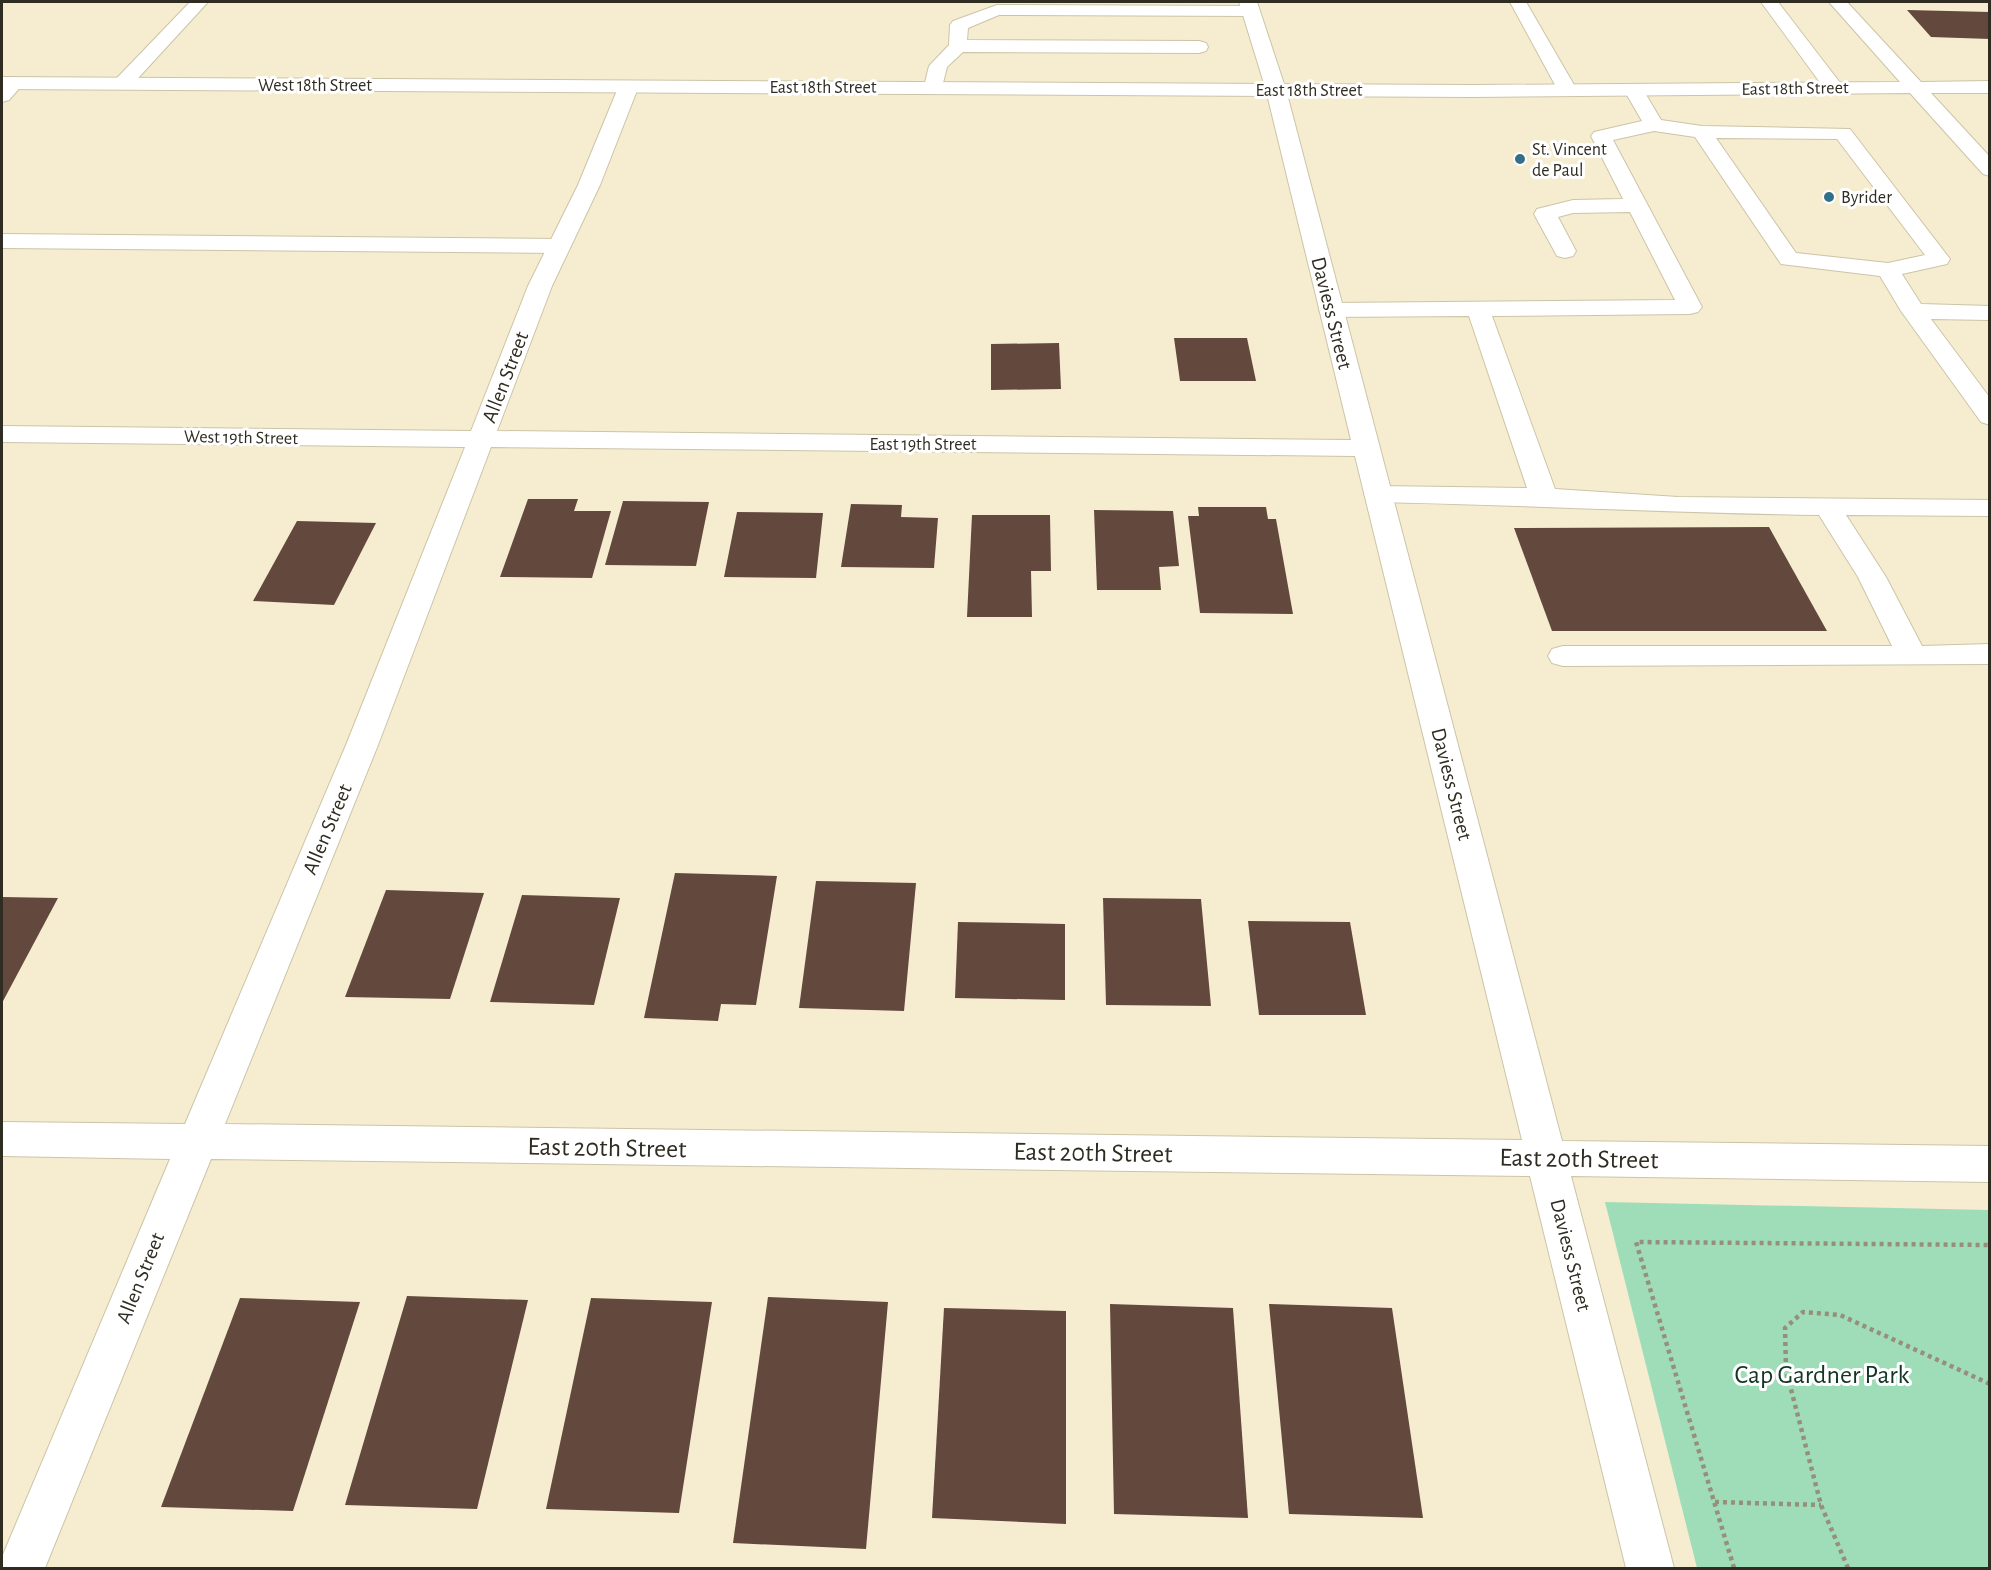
<svg xmlns="http://www.w3.org/2000/svg" width="1991" height="1570" font-family="'Alegreya Sans',sans-serif">
<style>
.green{fill:#9fddb8}
.building{fill:#62483d}
.lines{fill:none;stroke-linecap:round;stroke-linejoin:round}
.lane-casing{stroke:#ccc4a7;stroke-width:2}
.street-casing{stroke:#ccc4a7;stroke-width:2}
.secondary-casing{stroke:#ccc4a7;stroke-width:2}
.path{stroke:#958f7b;stroke-width:4.5;stroke-dasharray:4 4;stroke-linecap:butt}
.lane{fill:#fff;fill-rule:evenodd}
.street{fill:#fff;fill-rule:evenodd}
.secondary{fill:#fff;fill-rule:evenodd}
.poi-dot{fill:#337087;stroke:#fff;stroke-width:2}
.labels{text-anchor:middle;stroke-width:6;stroke-linejoin:round;paint-order:stroke}
.far-street-label{font-size:18px;fill:#2f2c21;stroke:#fff}
.far-poi-label{font-size:18px;fill:#2f2c21;stroke:#fff;text-anchor:start}
.street-label{font-size:21px;fill:#2f2c21;stroke:#fff}
.near-street-label{font-size:26px;fill:#2f2c21;stroke:#fff}
.near-park-label{font-size:26px;fill:#123624;stroke:#fff}
</style>
<rect width="100%" height="100%" fill="#f6edd0"/>
<path class="green" d="M1605 1202 1989 1210V1568H1697Z"/>
<g class="building">
<path d="M1907 10 1990 12V39L1931 37Z"/>
<path d="M1174 338H1247L1256 381H1180Z"/>
<path d="M1059 343 1061 389 991 390V344Z"/>
<path d="M528 499H578L574 511H611L592 578 500 577Z"/>
<path d="M623 501 709 502 696 566 605 565Z"/>
<path d="M851 504 902 505 901 517 938 518 934 568 841 567Z"/>
<path d="M1198 507H1266L1268 519H1276L1293 614 1200 613 1188 516H1199Z"/>
<path d="M1094 510 1173 511 1179 566 1159 567 1161 590H1097Z"/>
<path d="M737 512 823 513 816 578 724 577Z"/>
<path d="M972 515H1050L1051 571H1031L1032 617H967Z"/>
<path d="M297 521 376 523 334 605 253 601Z"/>
<path d="M1769 527 1827 631H1552L1514 528Z"/>
<path d="M675 873 777 876 756 1005 721 1004 718 1021 644 1018Z"/>
<path d="M816 881 916 883 904 1011 799 1008Z"/>
<path d="M386 890 484 893 450 999 345 997Z"/>
<path d="M522 895 620 898 594 1005 490 1002Z"/>
<path d="M2 897 58 898 2 1003Z"/>
<path d="M1103 898 1201 899 1211 1006 1106 1005Z"/>
<path d="M1248 921 1350 922 1366 1015H1259Z"/>
<path d="M958 922 1065 924V1000L955 998Z"/>
<path d="M407 1296 528 1300 477 1509 345 1505Z"/>
<path d="M768 1297 888 1302 866 1549 733 1543Z"/>
<path d="M240 1298 360 1302 293 1511 161 1507Z"/>
<path d="M591 1298 712 1302 679 1513 546 1509Z"/>
<path d="M1110 1304 1233 1308 1248 1518 1114 1514Z"/>
<path d="M1269 1304 1392 1308 1423 1518 1289 1514Z"/>
<path d="M944 1308 1066 1311V1524L932 1518Z"/>
</g>
<g class="lines">
<defs>
<g id="lane">
<path d="M1510 2H1526L1577 90 1574 94H1560Z"/>
<path d="M997 5 1251 6 1257 7 1260 11 1257 15 1251 16 999 15 968 28 967 40 1199 41 1206 43 1208 47 1206 51 1199 53 963 52 947 67 941 91H927L924 87 929 66 949 45 950 25 953 21Z"/>
<path d="M14 77 21 79 24 83 9 100 2 102V85L7 79Z"/>
<path d="M1634 84 1641 86 1661 120 1702 126 1850 129 1950 259 1947 264 1902 274 1921 304 1990 306V320L1931 319 1990 398V425L1981 422 1901 311 1880 276 1781 264 1695 137 1654 131 1613 140 1702 307 1698 312 1690 314 1492 316 1555 489 1678 497 1990 500V516L1846 515 1886 577 1922 646 1990 644V664L1563 666 1552 663 1548 656 1552 649 1563 646H1892L1858 577 1819 515C1672 513 1525 505 1378 502L1368 500 1364 494 1368 488 1378 486 1527 488 1469 316 1331 317 1323 315 1319 310 1323 305 1331 303 1675 300 1630 212 1573 213 1558 217 1576 251 1573 256 1565 258 1557 256 1534 214 1537 209 1573 200 1623 199 1591 136 1594 132 1642 121 1624 90 1627 86ZM1716 138 1837 139 1925 255 1888 263 1796 253Z"/>
<path d="M2 234 560 239 568 241 571 246 568 251 560 253 2 248Z"/>
</g>
<g id="street">
<path d="M190 2H208L129 88H115L112 84 115 80Z"/>
<path d="M1239 2H1257L1286 90 1562 1141 1990 1146V1182L1571 1176 1674 1568H1626L1530 1176 211 1159 45 1568H2V1557L170 1159 2 1156V1122L185 1124 346 745 465 447 2 442V426L471 431 528 286 578 185 618 88 621 84H635L638 88 600 185 552 286 497 431 1351 440 1266 90ZM491 447 1355 456 1522 1140 225 1124 378 745Z"/>
<path d="M1761 2H1778L1841 84 1844 88 1841 92H1827Z"/>
</g>
<path id="secondary" d="M1829 2H1847L1921 82 1990 81V93H1931L1990 157V176L1983 174 1910 93 1472 97 2 89V77L1472 85 1900 82Z"/>
</defs>
<use href="#lane" class="lane-casing"/>
<use href="#street" class="street-casing"/>
<use href="#secondary" class="secondary-casing"/>
<g class="path">
<path d="M1715 1502 1821 1505"/>
<path d="M1734 1568 1636 1242 1990 1245"/>
<path d="M1848 1568 1821 1505 1786 1370 1785 1328 1803 1312 1840 1315 1990 1384"/>
</g>
<use href="#lane" class="lane"/>
<use href="#street" class="street"/>
<use href="#secondary" class="secondary"/>
</g>
<g class="poi-dot">
<circle cx="1520" cy="159" r="6"/>
<circle cx="1829" cy="197" r="6"/>
</g>
<g class="labels">
<g class="far-street-label">
<text x="315" y="91">West 18th Street</text>
<text x="823" y="93">East 18th Street</text>
<text transform="translate(1795 88) rotate(-1)" y="6">East 18th Street</text>
<text x="1309" y="96">East 18th Street</text>
<text transform="translate(241 437) rotate(1)" y="6">West 19th Street</text>
<text x="923" y="450">East 19th Street</text>
</g>
<g class="far-poi-label">
<text x="1532" y="155">St. Vincent<tspan x="1532" dy="21">de Paul</tspan></text>
<text x="1841" y="203">Byrider</text>
</g>
<g class="street-label">
<text transform="translate(1332 313) rotate(76)" y="7">Daviess Street</text>
<text transform="translate(505 377) rotate(-69)" y="7">Allen Street</text>
<text transform="translate(1452 784) rotate(76)" y="7">Daviess Street</text>
<text transform="translate(327 829) rotate(-67)" y="7">Allen Street</text>
<text transform="translate(1571 1255) rotate(76)" y="7">Daviess Street</text>
<text transform="translate(140 1278) rotate(-68)" y="7">Allen Street</text>
</g>
<g class="near-street-label">
<text transform="translate(607 1147) rotate(1)" y="9">East 20th Street</text>
<text transform="translate(1093 1152) rotate(1)" y="9">East 20th Street</text>
<text transform="translate(1579 1158) rotate(1)" y="9">East 20th Street</text>
</g>
<g class="near-park-label">
<text x="1822" y="1383">Cap Gardner Park</text>
</g>
</g>
<rect width="1991" height="1570" fill="none" stroke="#2f2c21" stroke-width="6"/>
</svg>
